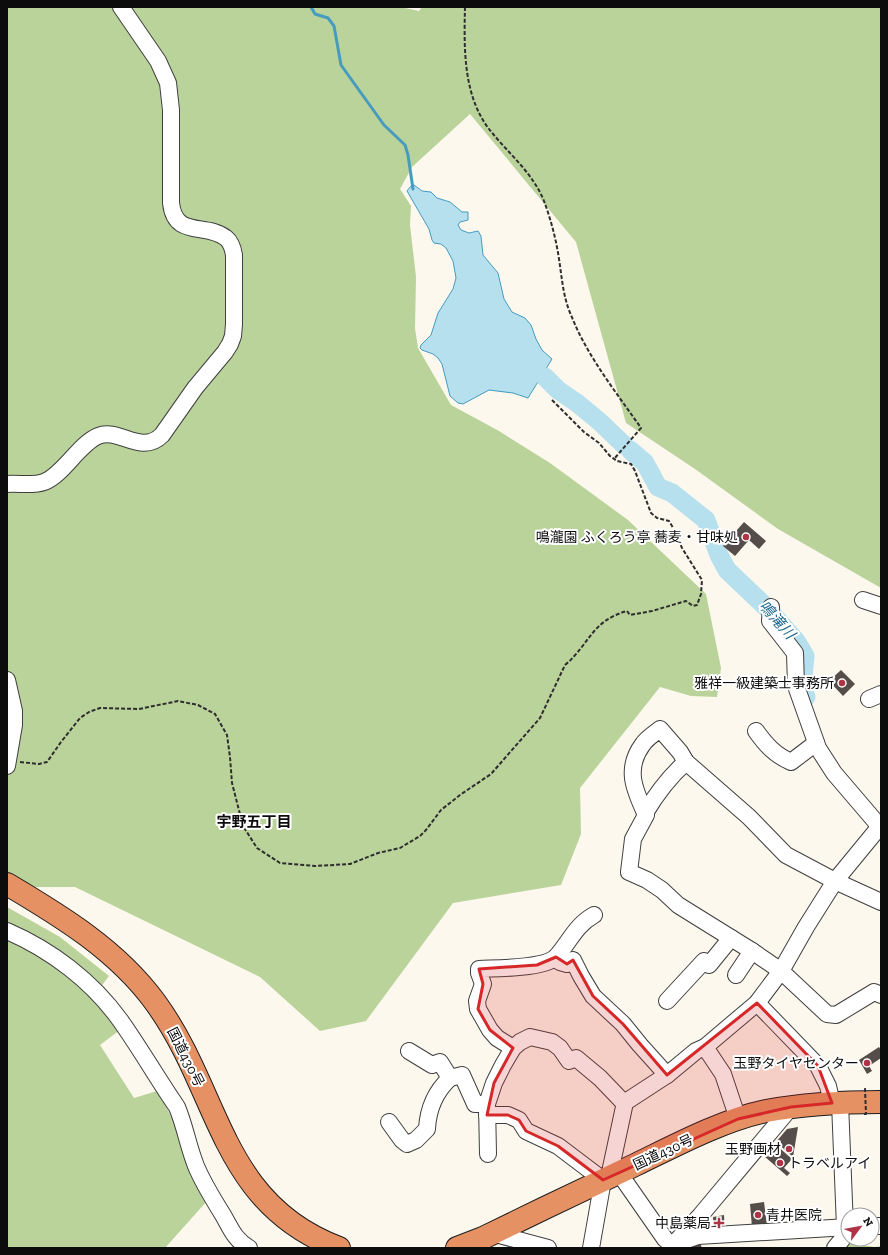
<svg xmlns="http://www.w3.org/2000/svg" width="888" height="1255" font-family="'Zilla Slab','Noto Sans JP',serif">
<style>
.forest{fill:#bad39b}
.water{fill:#b7e0ef;stroke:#469bbf}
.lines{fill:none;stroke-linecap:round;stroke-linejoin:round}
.stream{stroke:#469bbf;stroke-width:3}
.river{stroke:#b7e0ef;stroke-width:19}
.building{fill:#544d4a}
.minor-casing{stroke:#3f3f3f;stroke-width:18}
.highway-casing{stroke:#1d1d1d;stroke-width:24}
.path{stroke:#2e2e2e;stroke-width:2;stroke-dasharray:4 2;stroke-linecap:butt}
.minor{stroke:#fff;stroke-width:16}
.highway{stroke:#e59163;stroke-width:22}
.path-bridge{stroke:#2e2e2e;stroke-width:2;stroke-dasharray:4 2;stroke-linecap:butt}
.marked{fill:#d62828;fill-opacity:0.2;stroke:#d62828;stroke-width:3;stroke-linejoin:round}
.poi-dot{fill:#ae3345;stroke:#fff;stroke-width:1.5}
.labels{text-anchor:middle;stroke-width:4;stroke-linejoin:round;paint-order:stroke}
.poi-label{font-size:14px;fill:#0c0c0c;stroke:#fff;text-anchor:end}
.street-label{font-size:14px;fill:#0c0c0c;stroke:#fff}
.water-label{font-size:15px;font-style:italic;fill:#236c91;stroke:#fff}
.neighbourhood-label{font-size:15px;font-weight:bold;fill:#0c0c0c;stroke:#fff}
</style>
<rect width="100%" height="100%" fill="#fdf8ed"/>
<g class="forest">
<path d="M7 7H400L419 11 422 7H881V588L778 529 695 469 626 423 576 242 470 114 412 167 400 189 411 206 410 225 416 277 415 328 418 348 451 405 499 431 550 463 628 520 706 594 721 668 717 697 691 696 660 687 580 788 581 834 561 885 453 903 366 1021 320 1031 260 977 75 887H7Z"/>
<path d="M7 907 60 937 109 976 93 997 120 1030 100 1045 134 1098 157 1091 175 1123 207 1201 165 1248H7Z"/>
<path d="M853 1243 874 1247 881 1246V1248H842Z"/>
</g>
<path class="water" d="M414 185 422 191 431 192 437 198 450 202 462 212H468V220L460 222 458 225 461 230 469 233 478 231 481 236 483 255 498 273 504 299 512 312 525 318 531 325 536 339 542 350 552 359 528 398 513 393 489 390 463 404 458 403 450 396 442 364 438 358 433 354 422 350 420 348 421 345 431 335 438 313 453 289 456 278 453 261 446 248 441 244 434 243 432 240 429 229 407 191 410 187Z"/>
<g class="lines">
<path class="stream" d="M311 7 315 14 328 18 334 26 341 65 384 125 405 145 408 155 413 189"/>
<g class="river">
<path d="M545 377 558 390 577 403 600 422 624 445"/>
<path d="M630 450 645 463 658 487 672 493 706 520 719 555 727 570 766 607 796 641 805 656 802 687 806 697"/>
</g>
</g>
<g class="building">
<path d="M744 522 766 541 759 549 749 540 735 556 723 546Z"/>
<path d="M841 670 855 684 843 696 829 681Z"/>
<path d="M879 1047 881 1050V1058L869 1066 872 1071 867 1074 859 1060Z"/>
<path d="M798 1127 793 1157 776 1142 787 1129Z"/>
<path d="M775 1144 792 1159 784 1168 790 1173 787 1176 764 1156Z"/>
<path d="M764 1202 767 1226 752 1227 750 1204Z"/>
<path d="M724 1215 725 1230 714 1231 713 1217Z"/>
<path d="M700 1243 702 1248H688Z"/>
</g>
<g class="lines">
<defs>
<g id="minor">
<path d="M7 484C19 483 33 486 44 482 63 475 79 444 98 436 119 427 141 456 162 435L195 388 225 352 230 344 233 336 234 324V255C233 249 231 242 226 238 206 222 175 239 171 203V110L168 83 158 61 121 7"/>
<path d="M863 600 881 606"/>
<path d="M771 607 770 621 795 653 796 686 818 748 834 773 881 828"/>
<path d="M7 680 14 711V725L7 766"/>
<path d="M869 699 881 694"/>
<path d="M756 731C766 745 775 755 791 762L816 743"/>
<path d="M645 813C657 793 669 777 686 762"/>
<path d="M881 902 835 881 786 855 749 817 686 762 680 752 660 729C654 734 647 738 643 744 624 769 635 791 646 815L633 839 629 872 647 880 662 890 678 905 752 951 781 971 827 1014 836 1015 874 992 881 995"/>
<path d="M7 931C51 950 92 981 120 1020 140 1048 157 1078 177 1107 185 1126 188 1146 196 1166 203 1183 213 1199 223 1215 231 1229 235 1240 249 1248"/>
<path d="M556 957 560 962 567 964 573 960 581 976 593 996 623 1024 640 1045 667 1075"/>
<path d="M736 975 752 951"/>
<path d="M667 1001 704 961 709 965 731 938"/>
<path d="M757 1003 818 1066 828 1086 832 1103"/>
<path d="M513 1048 497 1038 490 1030 478 1009 477 1001 483 984 479 973V969C497 968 546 969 557 956 570 941 576 925 594 915"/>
<path d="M409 1051 432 1065 440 1062 450 1078 462 1075 475 1104H487"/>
<path d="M624 1103 667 1075 696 1051 705 1047"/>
<path d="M487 1115H508L519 1120 526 1131 558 1146 603 1180 591 1248"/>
<path d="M738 1119 723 1074 705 1047 757 1003 781 971 806 927 835 881 881 825"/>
<path d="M389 1122 402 1140 407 1144 416 1140 427 1129C428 1109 435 1092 450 1078"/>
<path d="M488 1154 487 1104 494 1083 503 1065 513 1048 520 1042 530 1037 552 1042 560 1048 569 1061 576 1058 600 1078 624 1103V1107L609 1177"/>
<path d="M619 1173 665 1239 672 1245"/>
<path d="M872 1226H881"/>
<path d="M492 1233 548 1248"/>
<path d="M675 1244 698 1236 848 1227"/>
<path d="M670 1248 700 1216 791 1107"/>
<path d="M835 1248 844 1237 845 1227 840 1103"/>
</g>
<g id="highway">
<path d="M7 884C61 916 117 950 155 1002 221 1092 219 1203 339 1248"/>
<path d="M457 1248 483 1238C534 1213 586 1188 637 1164 676 1145 723 1120 766 1111 804 1104 843 1102 881 1102"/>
</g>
</defs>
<use href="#minor" class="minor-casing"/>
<use href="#highway" class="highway-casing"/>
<g class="path">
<path d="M465 7C464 48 463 95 489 129 507 152 533 173 544 201 551 220 556 239 559 259 562 278 563 297 571 315 587 356 616 392 641 428L614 459"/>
<path d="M20 762 39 764 47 762 61 742 80 718 89 712 100 708 139 709 178 701 198 705 215 714 227 735 230 757 232 783 243 826 257 848 280 863 315 866 350 864 378 853 400 848 420 836 426 830 441 810 460 795 491 774 540 718 565 665C590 644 591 621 627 611L630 615 652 611 686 601 693 606 697 605 701 594 702 580 682 548 675 531 669 521 657 518 651 513 635 471 631 464 617 461 610 456 599 443 584 432 552 400"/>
</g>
<use href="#minor" class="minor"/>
<use href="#highway" class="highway"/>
<path class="path-bridge" d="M864 1114H866L865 1089H866"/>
</g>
<path class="marked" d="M556 957 567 964 573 960 593 996 623 1024 667 1075 757 1003 818 1066 832 1103 791 1107 738 1119 603 1180 558 1146 526 1131 519 1120 508 1115H487L494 1083 513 1048 490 1030 478 1009 483 984 479 969 537 965Z"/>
<g class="poi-dot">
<circle cx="746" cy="537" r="4"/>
<circle cx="842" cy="683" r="4"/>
<circle cx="867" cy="1063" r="4"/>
<circle cx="789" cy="1149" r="4"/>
<circle cx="780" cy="1163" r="4"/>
<circle cx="758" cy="1215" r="4"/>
<path d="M717 1217h4v4h4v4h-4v4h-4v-4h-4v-4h4z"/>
</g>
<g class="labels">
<g class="poi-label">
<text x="738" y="542">鳴瀧園 ふくろう亭 蕎麦・甘味処</text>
<text x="834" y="688">雅祥一級建築士事務所</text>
<text x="859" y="1068">玉野タイヤセンター</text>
<text x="781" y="1154">玉野画材</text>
<text x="788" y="1168" text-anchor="start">トラベルアイ</text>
<text x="766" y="1220" text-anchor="start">青井医院</text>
<text x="711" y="1228">中島薬局</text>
</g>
<g class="street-label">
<text transform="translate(186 1057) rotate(63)" y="5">国道430号</text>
<text transform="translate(663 1152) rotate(-25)" y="5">国道430号</text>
</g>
<g class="water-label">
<text transform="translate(777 620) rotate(48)" y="5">鳴滝川</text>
</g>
<g class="neighbourhood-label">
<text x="254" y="827">宇野五丁目</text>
</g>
</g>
<rect width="888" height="1255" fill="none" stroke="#0c0c0c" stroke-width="16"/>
<g transform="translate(860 1227) rotate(58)"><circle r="19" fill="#ffffff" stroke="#9e9e9e"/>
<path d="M0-3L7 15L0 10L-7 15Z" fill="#ae3345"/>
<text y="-6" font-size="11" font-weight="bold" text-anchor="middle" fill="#0c0c0c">N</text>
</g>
</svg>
